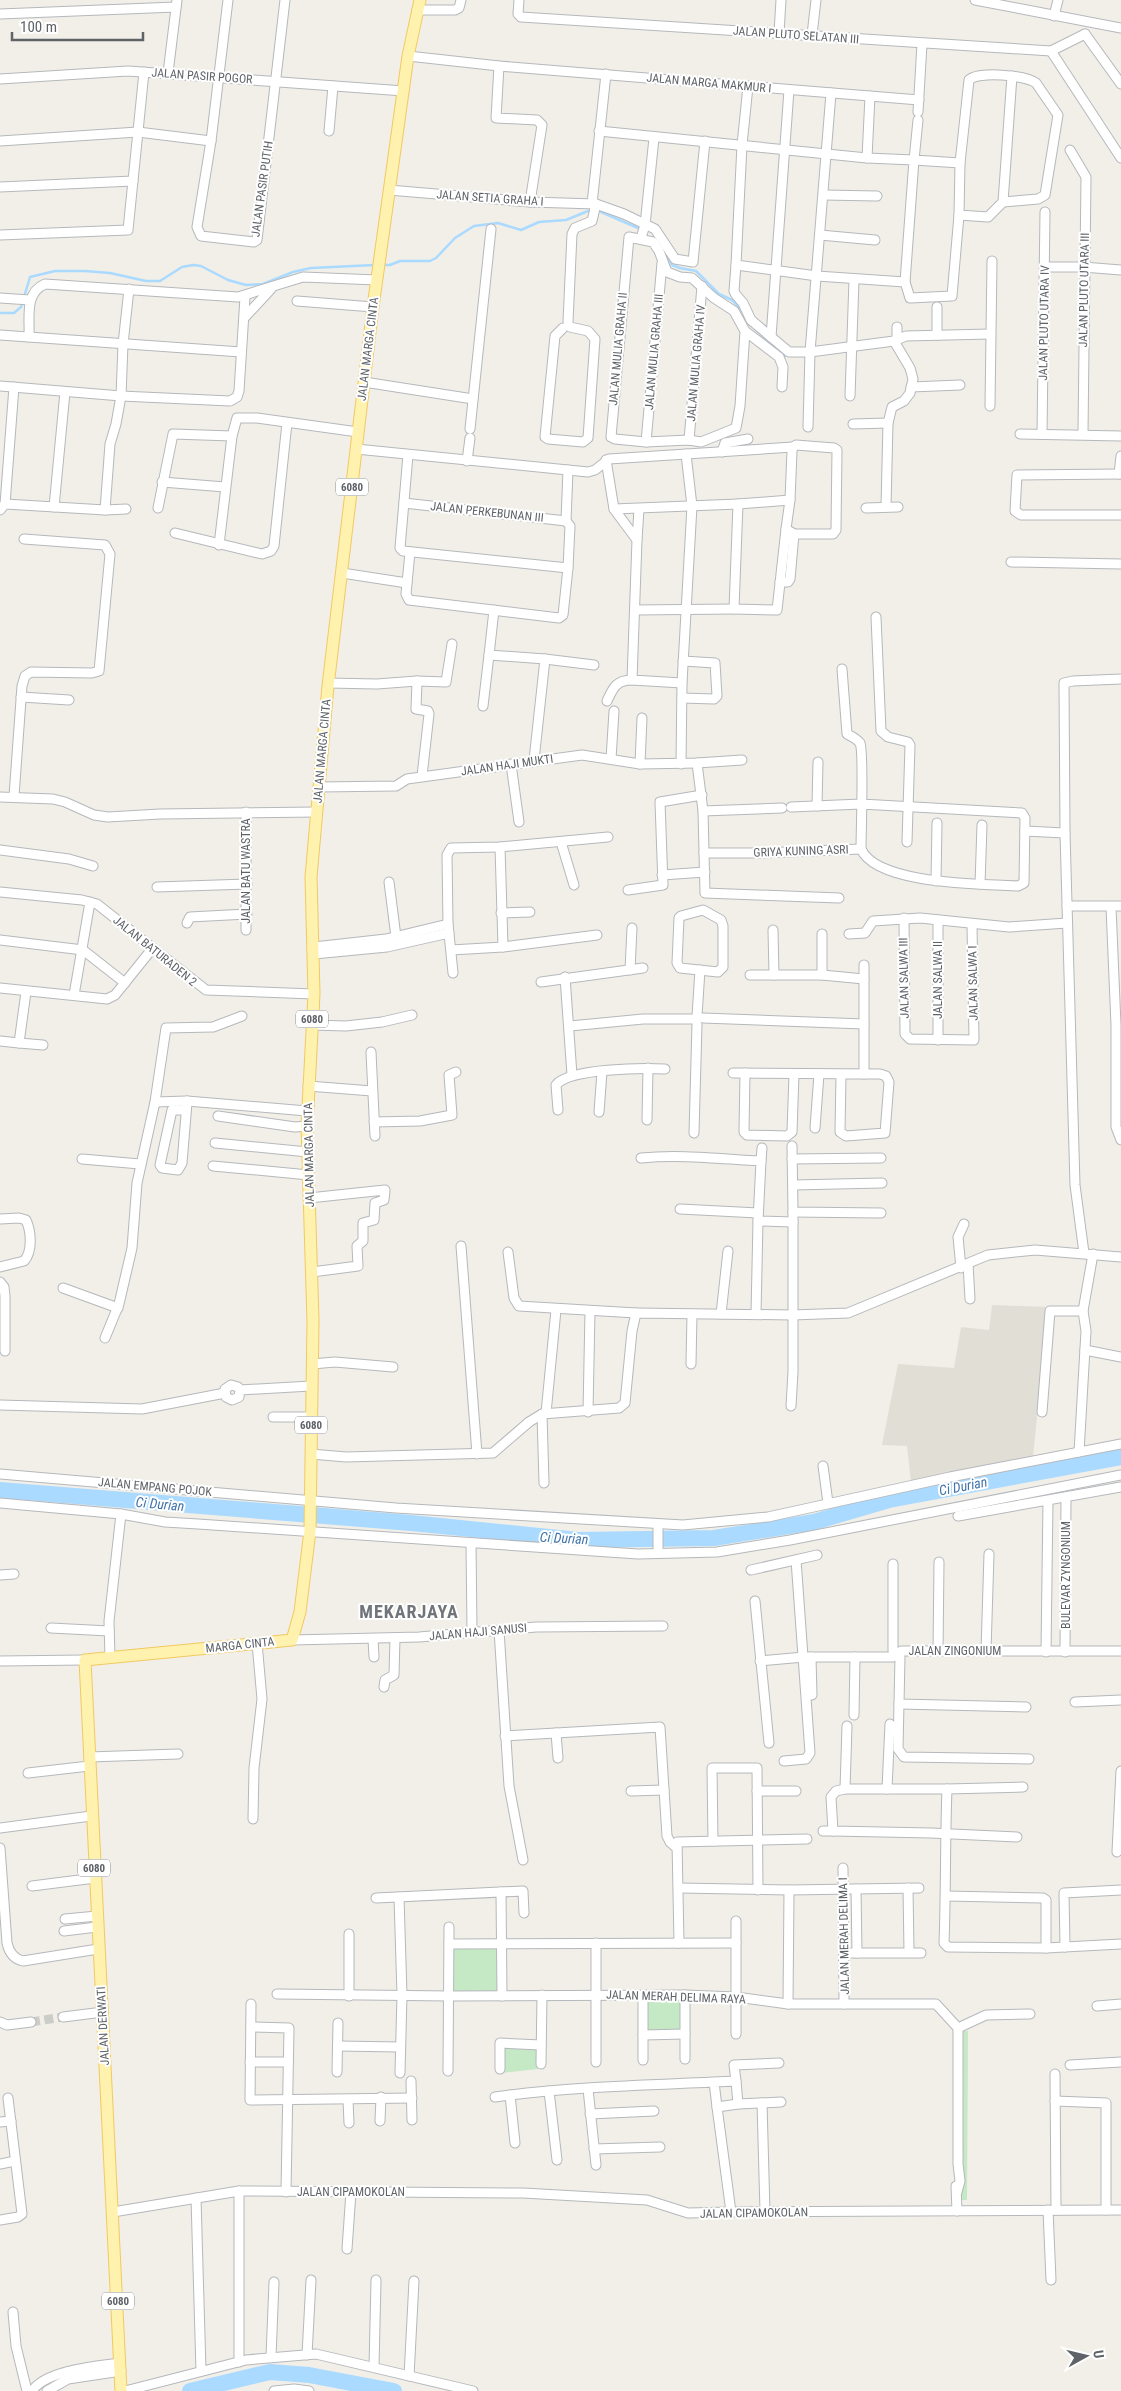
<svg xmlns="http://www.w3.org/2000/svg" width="1121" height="2391" font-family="'Roboto Condensed',sans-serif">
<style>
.education{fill:#e1ded6}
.green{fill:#c5e8c5}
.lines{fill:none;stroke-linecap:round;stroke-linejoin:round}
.stream{stroke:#aadaff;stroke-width:2.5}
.river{stroke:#aadaff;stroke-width:16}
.minor-tunnel{stroke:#ccccc8;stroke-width:9;stroke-dasharray:9 4.5;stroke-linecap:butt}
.minor-casing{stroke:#b5b8bc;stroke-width:11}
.major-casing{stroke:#f2c960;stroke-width:13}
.minor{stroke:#fff;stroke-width:9}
.major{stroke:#fff2af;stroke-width:11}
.labels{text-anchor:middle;stroke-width:4;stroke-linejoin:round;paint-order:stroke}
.shield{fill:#fff;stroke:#8f9295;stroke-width:1}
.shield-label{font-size:11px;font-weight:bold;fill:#5f6368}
.street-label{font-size:12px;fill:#5f6368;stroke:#fff}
.water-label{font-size:14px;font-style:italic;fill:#4174aa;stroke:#fff}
.district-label{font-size:18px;font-weight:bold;letter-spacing:1px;fill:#70757a;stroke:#fff}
</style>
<rect width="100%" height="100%" fill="#f1efe8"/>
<path class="education" d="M992 1305 1048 1307 1033 1457 911 1483 907 1446 882 1445 898 1364 954 1368 961 1327 989 1330Z"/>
<g class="green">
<path d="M450 1946H499V1993H451Z"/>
<rect x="647" y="1998" width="36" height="33"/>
<path d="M963 2031H968L967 2200H961Z"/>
<path d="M502 2047H538V2069L502 2073Z"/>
</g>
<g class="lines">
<g class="stream">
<path d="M601 212 638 228"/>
<path d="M661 244 672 265 680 268 696 271 719 294 732 300 742 310"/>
<path d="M383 265H390L400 261H430L436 258 455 238 474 226 498 223 521 230 539 222 566 220 588 211"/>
<path d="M24 297 30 277 55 271H85L110 273 146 281H160L182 267 193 265 201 266 228 280 246 285 263 284 293 272 311 268 375 265"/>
<path d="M0 313H14L21 307 23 302"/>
<path d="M749 323 785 356"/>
</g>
<g class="river">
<path d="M0 1490 411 1523 578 1540 714 1538 814 1522 889 1500 1121 1457"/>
<path d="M190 2391 270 2372 309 2375 394 2391"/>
</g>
<path class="minor-tunnel" d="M31 2022 63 2017"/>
<defs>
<g id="minor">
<path d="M228 0 211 141 197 227 201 236 254 242 257 240 285 0"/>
<path d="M519 0 518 14 521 17 1051 51 1085 34"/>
<path d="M975 0 1121 28"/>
<path d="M417 10H455L459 8 461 0"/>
<path d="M0 14 176 7"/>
<path d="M1054 16 1058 0"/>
<path d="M779 33 781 0"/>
<path d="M1085 34 1121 84"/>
<path d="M812 35 816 0"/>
<path d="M1051 51 1121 158"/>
<path d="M408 56 499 66 919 100"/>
<path d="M499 66 496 118 537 120 542 125 530 202"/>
<path d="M168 73 177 0"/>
<path d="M0 79 128 71 404 91"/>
<path d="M748 86 742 145 736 265 817 276 905 282 914 160 867 158"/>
<path d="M918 112 922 44"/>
<path d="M918 120 914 160 960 163 959 215 988 217 1003 202 1012 76"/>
<path d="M329 131 333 86"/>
<path d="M599 131 867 158 870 96"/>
<path d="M0 141 138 132 211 141"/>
<path d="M1070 150 1086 177 1083 434"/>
<path d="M960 163 969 80C978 71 1025 75 1036 83L1058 115 1045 195 1038 199 1003 202"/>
<path d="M0 187 133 181"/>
<path d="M389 190 530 202 596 204 624 214 655 229 675 259 693 262 705 141"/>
<path d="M824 195 877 196"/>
<path d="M592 204 606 74"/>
<path d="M0 235 128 230 144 72"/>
<path d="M820 235 875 240"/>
<path d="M641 238 645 225 654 138"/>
<path d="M736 265 734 291 736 295 743 303 751 320 789 352H810L894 341 910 368 913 379 910 393 904 401 892 407 888 423 886 507"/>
<path d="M1046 267H1083L1121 270"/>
<path d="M905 282 910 298 952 296 959 215"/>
<path d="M0 298 30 300"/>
<path d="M297 301 373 307"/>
<path d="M937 307V335"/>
<path d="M245 317 271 289"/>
<path d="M568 322 572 234 575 228 592 221 596 204"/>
<path d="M897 327V339"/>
<path d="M563 328 555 336 545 437 548 439 583 442 588 438 595 339 588 331 570 327"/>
<path d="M745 331 740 406 736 428 701 442 689 440 646 442 615 439 611 437 629 237 653 242 659 251 667 272 680 277 692 278 714 298 734 311 745 331 779 357 783 367 782 387"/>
<path d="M0 335 241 352"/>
<path d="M29 337C30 318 24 293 45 284L238 297 303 277 377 280"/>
<path d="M771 337 789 90"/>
<path d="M894 341 906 336 990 334"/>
<path d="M364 382 473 399"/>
<path d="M0 386 121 396 230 401 237 397 239 391 245 297"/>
<path d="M911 387 960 385"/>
<path d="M850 396 854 280"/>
<path d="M990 406 992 261"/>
<path d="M853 424 888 423"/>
<path d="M808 427 810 352 831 93"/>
<path d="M470 429 491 229"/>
<path d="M1020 434 1121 436"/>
<path d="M1042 434 1045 212"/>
<path d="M689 440 702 286"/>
<path d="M646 442 662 263"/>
<path d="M796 445 834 448 837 450 836 530 833 534H794L786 529 790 500 792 451 793 447Z"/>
<path d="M356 449 588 472 595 470 609 459 793 447"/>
<path d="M722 452 725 443 748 439"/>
<path d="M408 455 400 548 403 551 568 568 570 526 566 521"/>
<path d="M606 460 614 509 637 540 632 680 682 683"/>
<path d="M467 461 470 438"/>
<path d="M1119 474 1121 456"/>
<path d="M1121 474 1017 475 1015 511 1021 515H1121"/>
<path d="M162 482 225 487"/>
<path d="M404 503 566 521"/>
<path d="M5 504 14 387"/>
<path d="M738 504 790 500"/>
<path d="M54 507 65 392"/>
<path d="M158 508 173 434 232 436"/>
<path d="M866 508 898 507"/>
<path d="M614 509 738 504 734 609 777 610 786 529"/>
<path d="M0 510 5 504 105 510 126 509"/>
<path d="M105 510 110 444 116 424 121 396 123 344 129 289"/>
<path d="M566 521 568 470"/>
<path d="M175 533 262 554 271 551 274 546 287 423"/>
<path d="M637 540 639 509"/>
<path d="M219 545 232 436 237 418H257L358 432"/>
<path d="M410 552 406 594 409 600 559 618 563 615 568 568"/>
<path d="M1011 562 1121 564"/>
<path d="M342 573 407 583"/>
<path d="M780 582H788L790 579 794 534"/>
<path d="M494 610 489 655 545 659 534 760"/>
<path d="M635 610 734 609"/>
<path d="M876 617 881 731 888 737 908 742 910 745 907 842"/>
<path d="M545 659 594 665"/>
<path d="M417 681 446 682 452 644"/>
<path d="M328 683 377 684 417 681 416 709 428 711 429 714 422 776"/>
<path d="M21 697 69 700"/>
<path d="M682 698 714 699 717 696 715 663 683 661"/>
<path d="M607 701C613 688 616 680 632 680"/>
<path d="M483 706 489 655"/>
<path d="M611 759 614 711"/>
<path d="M697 763 703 811 705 893 839 898"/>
<path d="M511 764 519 822"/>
<path d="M640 764 642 718"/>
<path d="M681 764 682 683 692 506 686 454"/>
<path d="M319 787 396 786 407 779 582 755 640 764 697 763 742 760"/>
<path d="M14 796 22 686 25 676 31 672 92 673 99 671 110 554 105 545 24 539"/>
<path d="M0 797 53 799 65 802 94 815 108 817 160 814 317 812"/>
<path d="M817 806 818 762"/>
<path d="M791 807 861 804 1022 813 1025 818 1024 883 1018 886C983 884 877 885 861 849 861 833 864 751 860 743 857 739 851 736 847 734L842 669"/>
<path d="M703 811 782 808"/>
<path d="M246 812V930"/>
<path d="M1025 831 1065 833"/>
<path d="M561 842 574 885"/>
<path d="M500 847 503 947"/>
<path d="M0 850 69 859 93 866"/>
<path d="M704 853H761L861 849"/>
<path d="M662 875 705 872"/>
<path d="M936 881 937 823"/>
<path d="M389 882 396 937"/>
<path d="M980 884 982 825"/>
<path d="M157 887 247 884"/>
<path d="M628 890 663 885 660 802 702 795"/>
<path d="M0 892 82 900 97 904 206 990 314 994"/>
<path d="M1067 906H1121"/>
<path d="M1111 907 1116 1025V1127L1121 1140"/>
<path d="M703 910 721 920 723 926V967L718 972 680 968 677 963 679 918 681 916Z"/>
<path d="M501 913 530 912"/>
<path d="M904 918 905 1034 910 1039 974 1040 972 924"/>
<path d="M938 920V1040"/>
<path d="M187 923 190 917 247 914"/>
<path d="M773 930 774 975"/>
<path d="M822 934V975"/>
<path d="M849 934 865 933 873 921 920 918 1009 927 1067 923"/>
<path d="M0 940 83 950 125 983"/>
<path d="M314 947 386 939 448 924"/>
<path d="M451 950 503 947 597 935"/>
<path d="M314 954 387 947 449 933"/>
<path d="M864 965V1074"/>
<path d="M630 970 632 928"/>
<path d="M453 973 448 924 447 855 451 848 500 847 608 837"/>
<path d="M750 975H822L864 979"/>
<path d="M565 977 572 1075"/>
<path d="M541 982 643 968"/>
<path d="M0 988 107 999 115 995 152 949"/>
<path d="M74 995 90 902"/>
<path d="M697 1016 700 970"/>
<path d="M703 1018 864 1024"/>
<path d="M312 1025 346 1026 382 1022 412 1015"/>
<path d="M570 1026 643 1019H695"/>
<path d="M0 1041 19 1043 26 992"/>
<path d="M19 1043 43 1045"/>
<path d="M371 1052 375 1136"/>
<path d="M733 1073 880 1074 886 1076 889 1082 885 1133 846 1136 840 1132 841 1075"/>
<path d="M745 1073 744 1132 747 1135 787 1136 792 1132 794 1074"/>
<path d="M308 1086 372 1091"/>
<path d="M155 1102 187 1101 307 1111"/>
<path d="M186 1110H172L160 1165 162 1168 178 1170 182 1163 187 1103V1101"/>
<path d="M558 1110 556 1085C569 1068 644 1068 665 1069"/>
<path d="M599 1112 602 1072"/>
<path d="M218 1116 295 1127 307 1126"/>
<path d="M647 1120 648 1068"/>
<path d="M374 1122 420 1121 452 1115 449 1075 456 1072"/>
<path d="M815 1128 819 1074"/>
<path d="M694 1133 697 1024"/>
<path d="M215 1143 308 1152"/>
<path d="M792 1146 793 1212 881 1213"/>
<path d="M641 1158C681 1154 721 1159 761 1161L758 1221 793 1222"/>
<path d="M82 1159 140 1164"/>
<path d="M792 1159 881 1158"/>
<path d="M761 1161 762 1148"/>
<path d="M213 1166 309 1175"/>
<path d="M793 1185 882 1183"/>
<path d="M309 1198 385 1190 384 1200 375 1203 374 1220 363 1223V1241L357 1246 358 1266 312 1272"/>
<path d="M680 1209 758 1213"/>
<path d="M0 1219 19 1218 26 1220C31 1231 33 1251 24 1261L0 1267"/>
<path d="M461 1246 477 1454"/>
<path d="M508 1252 514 1298 519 1306 636 1313"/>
<path d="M1084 1253 1075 1185 1065 833 1064 683 1073 681 1121 679"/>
<path d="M968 1264 970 1299"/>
<path d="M961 1268 958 1237 964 1224"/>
<path d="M0 1282 4 1287 5 1296V1351"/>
<path d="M63 1288 118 1308"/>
<path d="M721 1314 728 1251"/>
<path d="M756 1314 758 1221"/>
<path d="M105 1338 119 1304 132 1248 137 1183 155 1102 166 1028 213 1027 242 1016"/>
<path d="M1085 1350 1121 1357"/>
<path d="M312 1364 335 1362 393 1367"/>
<path d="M691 1364 692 1314"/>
<path d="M240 1390 239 1397 232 1400 226 1397 225 1389 231 1385 238 1387 240 1390 311 1386"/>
<path d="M0 1405 142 1409 225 1393"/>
<path d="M791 1406 793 1372V1212"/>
<path d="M588 1412 590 1311"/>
<path d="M1042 1412 1050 1311H1083"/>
<path d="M546 1413 556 1310"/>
<path d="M542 1414 544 1483"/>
<path d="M273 1417H311"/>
<path d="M1079 1452 1086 1331 1083 1311 1093 1254"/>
<path d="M311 1454 346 1457 493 1453 529 1422 542 1414 619 1408 625 1403 632 1331 636 1313 792 1315 848 1313 988 1255 1035 1250 1121 1257"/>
<path d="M823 1466 828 1503"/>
<path d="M0 1474 396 1508 683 1525 768 1517 950 1477 1121 1444"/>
<path d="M0 1503 121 1514 165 1522 198 1524 638 1554 717 1552 790 1540 1121 1475"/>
<path d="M958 1516 1121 1487"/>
<path d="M471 1543 472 1631"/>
<path d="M658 1553V1524"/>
<path d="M893 1564V1651L900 1657 898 1749 904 1757 1029 1759"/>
<path d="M751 1570 817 1555"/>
<path d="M0 1575 14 1574"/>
<path d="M755 1601 769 1743"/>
<path d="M51 1628 109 1631"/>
<path d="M499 1630 509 1786 523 1860"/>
<path d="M373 1639 374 1657"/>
<path d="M292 1640 419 1637 536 1627 663 1626"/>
<path d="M938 1651 939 1562"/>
<path d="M986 1651 989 1554"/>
<path d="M1046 1652 1048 1501"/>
<path d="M1065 1652 1066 1498"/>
<path d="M811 1657 812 1695"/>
<path d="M110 1658 109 1621 121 1514"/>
<path d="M0 1661 85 1660"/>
<path d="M760 1661 804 1657H893L901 1651H1121"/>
<path d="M384 1687 385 1680 394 1675 395 1638"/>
<path d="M1075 1702 1121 1700"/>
<path d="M899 1704 1026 1707"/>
<path d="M854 1715 855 1657"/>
<path d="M556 1733 558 1758"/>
<path d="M505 1736 660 1727 667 1836 670 1842 677 1848"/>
<path d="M89 1757 178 1754"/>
<path d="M784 1761 806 1759 810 1753 796 1560"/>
<path d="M28 1773 89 1766"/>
<path d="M845 1789 847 1726"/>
<path d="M887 1789 890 1724"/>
<path d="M947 1789 1023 1787"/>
<path d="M631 1791 664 1790"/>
<path d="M757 1791H796"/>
<path d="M253 1819 254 1768 262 1699 257 1643"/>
<path d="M0 1828 91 1816"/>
<path d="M823 1831H833"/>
<path d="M1017 1837 931 1833 833 1831 831 1797 836 1791 845 1789H947C945 1840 946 1891 944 1943L948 1947 1046 1948 1121 1944"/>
<path d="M713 1841 712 1768H757L758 1890"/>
<path d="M0 1848 7 1943C9 1952 14 1959 23 1961L98 1949"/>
<path d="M1117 1852 1121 1771"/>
<path d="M843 1868 844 2004"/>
<path d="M32 1886 95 1878"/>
<path d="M679 1888 789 1890 919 1888"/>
<path d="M908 1888 909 1952"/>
<path d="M856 1889 857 1953"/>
<path d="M501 1892 502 1996"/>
<path d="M946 1896 1043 1898 1046 1900V1948"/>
<path d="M399 1897 402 1995 400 2073"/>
<path d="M376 1898 523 1891 524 1913"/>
<path d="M65 1919 97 1916"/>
<path d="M64 1931 97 1927"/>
<path d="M596 1943V2062"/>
<path d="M679 1943 677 1842 807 1839"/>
<path d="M449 1944 736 1943"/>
<path d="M1065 1947 1064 1893 1121 1890"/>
<path d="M844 1953H921"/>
<path d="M277 1994 449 1996 685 1995 736 1997 788 2004H936L958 2028V2164L960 2181 957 2192"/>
<path d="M643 1995V2060"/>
<path d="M349 1996V1934"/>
<path d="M251 2004 250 2100 412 2098"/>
<path d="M788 2004 789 1890"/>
<path d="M1097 2006 1121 2004"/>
<path d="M63 2017 103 2012"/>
<path d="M0 2022 7 2025 31 2022"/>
<path d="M251 2027 289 2028 286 2192"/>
<path d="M958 2028 986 2015 1030 2014"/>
<path d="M736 2034V1921"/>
<path d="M643 2035 685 2034"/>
<path d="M338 2046 400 2047"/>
<path d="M685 2059V1995"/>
<path d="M250 2062H288"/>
<path d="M541 2064 542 1995"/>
<path d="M1070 2065 1121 2062"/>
<path d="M500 2069V2043L541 2045"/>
<path d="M448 2071 449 1927"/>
<path d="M337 2072 338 2023"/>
<path d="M1055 2074 1056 2210"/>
<path d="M411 2081 412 2120"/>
<path d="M736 2081 734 2065 779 2063"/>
<path d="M588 2089 596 2165"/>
<path d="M549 2091 557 2160"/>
<path d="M510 2095 515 2143"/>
<path d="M495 2097C574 2086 656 2085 736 2081L738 2104 717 2107 714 2082"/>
<path d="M348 2100 349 2123"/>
<path d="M1055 2101 1106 2103V2210"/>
<path d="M762 2103 765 2212"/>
<path d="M738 2104 781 2102"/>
<path d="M717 2107 731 2212"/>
<path d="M590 2114 654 2111"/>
<path d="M380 2121 381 2097"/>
<path d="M0 2122 11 2121"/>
<path d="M594 2149 660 2147"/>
<path d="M0 2164 15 2161"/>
<path d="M956 2186 957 2211"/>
<path d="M239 2191V2362"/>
<path d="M196 2198 201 2371"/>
<path d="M1048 2210 1051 2280"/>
<path d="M113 2212 239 2191 523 2193 647 2200 688 2213 731 2212 1121 2210"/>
<path d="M0 2220 18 2217 22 2214 8 2098"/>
<path d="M347 2249 351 2192"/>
<path d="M13 2312 16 2346 27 2391"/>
<path d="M307 2355 311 2280"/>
<path d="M271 2357 274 2282"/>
<path d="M374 2367 376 2280"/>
<path d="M409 2376 414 2281"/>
<path d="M32 2391C46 2370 97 2366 120 2363"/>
<path d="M47 2391 68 2379 121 2371"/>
<path d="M125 2391 246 2360 316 2354 473 2391"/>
<path d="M274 2391 294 2389 309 2391"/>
</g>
<path id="major" d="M121 2391 85 1660 292 1640 300 1612 310 1531 313 1321 307 1126 314 994 311 877 328 686 373 307 408 56 420 0"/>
</defs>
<use href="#minor" class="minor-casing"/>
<use href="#major" class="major-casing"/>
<use href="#minor" class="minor"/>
<use href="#major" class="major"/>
</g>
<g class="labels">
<g class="shield">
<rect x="336" y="478.5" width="32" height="17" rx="4"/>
<rect x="296" y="1010.5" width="32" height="17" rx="4"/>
<rect x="295" y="1416.5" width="32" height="17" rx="4"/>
<rect x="78" y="1859.5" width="32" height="17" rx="4"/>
<rect x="102" y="2292.5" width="32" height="17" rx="4"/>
</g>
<g class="shield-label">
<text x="352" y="491">6080</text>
<text x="312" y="1023">6080</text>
<text x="311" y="1429">6080</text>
<text x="94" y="1872">6080</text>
<text x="118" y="2305">6080</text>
</g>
<g class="street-label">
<text transform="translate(796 35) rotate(4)" y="4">JALAN PLUTO SELATAN III</text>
<text transform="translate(202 76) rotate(4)" y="4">JALAN PASIR POGOR</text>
<text transform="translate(709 83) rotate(5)" y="4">JALAN MARGA MAKMUR I</text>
<text transform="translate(262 189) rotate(-82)" y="4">JALAN PASIR PUTIH</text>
<text transform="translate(490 198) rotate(4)" y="4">JALAN SETIA GRAHA I</text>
<text transform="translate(1084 290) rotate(-89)" y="4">JALAN PLUTO UTARA III</text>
<text transform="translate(1044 323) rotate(-89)" y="4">JALAN PLUTO UTARA IV</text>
<text transform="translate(368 349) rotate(-83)" y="4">JALAN MARGA CINTA</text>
<text transform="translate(618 349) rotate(-85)" y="4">JALAN MULIA GRAHA II</text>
<text transform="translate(654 352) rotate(-85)" y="4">JALAN MULIA GRAHA III</text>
<text transform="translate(696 363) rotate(-85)" y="4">JALAN MULIA GRAHA IV</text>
<text transform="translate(487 512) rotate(6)" y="4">JALAN PERKEBUNAN III</text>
<text transform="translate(322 751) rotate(-85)" y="4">JALAN MARGA CINTA</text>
<text transform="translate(507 765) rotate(-8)" y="4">JALAN HAJI MUKTI</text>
<text transform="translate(801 851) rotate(-2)" y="4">GRIYA KUNING ASRI</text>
<text transform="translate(246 871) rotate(-90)" y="4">JALAN BATU WASTRA</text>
<text transform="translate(155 951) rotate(39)" y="4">JALAN BATURADEN 2</text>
<text transform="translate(904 978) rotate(-91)" y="4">JALAN SALWA III</text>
<text transform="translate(938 980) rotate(-90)" y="4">JALAN SALWA II</text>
<text transform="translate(973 983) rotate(-91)" y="4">JALAN SALWA I</text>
<text transform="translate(309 1155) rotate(-91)" y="4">JALAN MARGA CINTA</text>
<text transform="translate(155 1487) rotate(5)" y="4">JALAN EMPANG POJOK</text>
<text transform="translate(1066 1575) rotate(-90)" y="4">BULEVAR ZYNGONIUM</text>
<text transform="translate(478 1632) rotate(-5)" y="4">JALAN HAJI SANUSI</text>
<text transform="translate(240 1645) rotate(-6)" y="4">MARGA CINTA</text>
<text x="955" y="1655">JALAN ZINGONIUM</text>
<text transform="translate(844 1936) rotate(-91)" y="4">JALAN MERAH DELIMA I</text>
<text transform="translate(676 1997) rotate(2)" y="4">JALAN MERAH DELIMA RAYA</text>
<text transform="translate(103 2026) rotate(-93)" y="4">JALAN DERWATI</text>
<text x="351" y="2196">JALAN CIPAMOKOLAN</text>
<text transform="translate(754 2213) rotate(-1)" y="4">JALAN CIPAMOKOLAN</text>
</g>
<g class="water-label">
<text transform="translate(963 1486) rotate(-11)" y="5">Ci Durian</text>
<text transform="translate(160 1504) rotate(5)" y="5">Ci Durian</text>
<text transform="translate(564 1538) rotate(3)" y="5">Ci Durian</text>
</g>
<g class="district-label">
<text x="409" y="1618">MEKARJAYA</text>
</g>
</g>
<g transform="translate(1086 2356) rotate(82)" stroke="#ffffff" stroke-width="4" paint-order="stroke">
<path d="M0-4L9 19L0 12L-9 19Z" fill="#5f6368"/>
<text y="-8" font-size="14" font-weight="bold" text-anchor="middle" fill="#5f6368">U</text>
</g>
<path d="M12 32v8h131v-8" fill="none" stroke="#5f6368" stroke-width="2.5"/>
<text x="20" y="32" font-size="15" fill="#5f6368" stroke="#ffffff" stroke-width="4" paint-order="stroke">100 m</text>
</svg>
